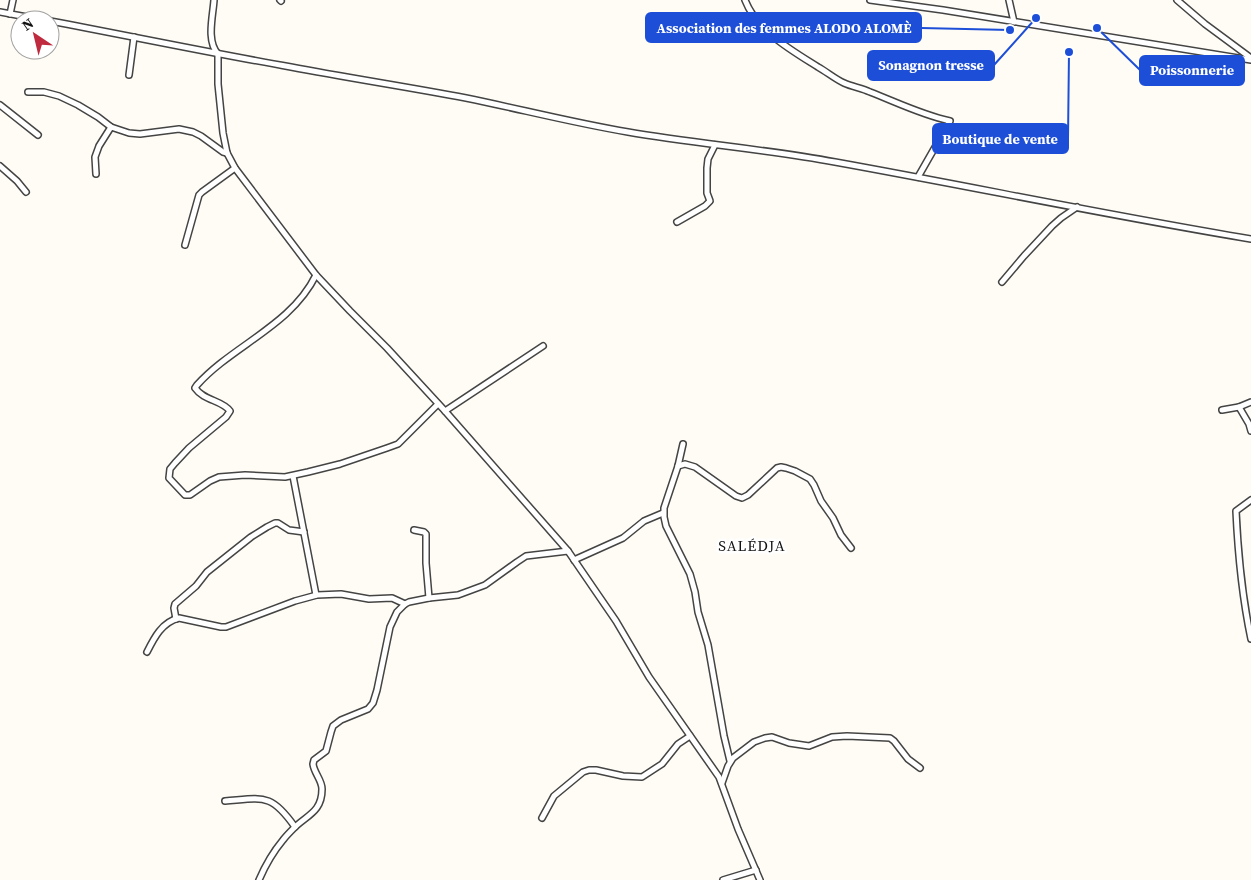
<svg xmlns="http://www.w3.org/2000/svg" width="1251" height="880" font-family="'Source Serif 4',serif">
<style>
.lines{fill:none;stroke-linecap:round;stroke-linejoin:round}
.street-casing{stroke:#444;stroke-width:8}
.street{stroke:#fff;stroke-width:5}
.labels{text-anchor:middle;stroke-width:5;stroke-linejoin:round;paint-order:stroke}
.quarter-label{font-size:15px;letter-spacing:1px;fill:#111;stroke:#fff}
.leader{fill:none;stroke:#1d4ed8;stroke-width:2}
.callout-dot{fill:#1d4ed8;stroke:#fff;stroke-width:2}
.callout{fill:#1d4ed8;stroke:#1d4ed8;stroke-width:2}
.callout-label{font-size:14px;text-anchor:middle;font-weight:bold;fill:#fff}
</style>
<rect width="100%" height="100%" fill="#fffcf5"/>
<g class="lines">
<defs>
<g id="street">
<path d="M214 0C213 16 206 41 218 54V84L223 133 227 153 235 168 316 275 350 311 387 348 445 411 568 551 616 621 649 677 719 777 738 829 760 880"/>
<path d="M280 0 281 1"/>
<path d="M745 0C757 31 791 50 818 67 827 72 835 79 844 83 853 87 862 88 870 92 896 102 922 115 950 121L918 177"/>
<path d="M870 0 943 10 1251 60"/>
<path d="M1009 0 1014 22"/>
<path d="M1177 0 1205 24 1251 58"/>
<path d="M0 12 43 20"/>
<path d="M10 14 13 0"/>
<path d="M50 21C130 36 211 53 291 67 349 78 408 87 466 98 520 109 574 123 628 132 697 144 766 149 835 162 974 187 1112 216 1251 239"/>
<path d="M129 75 134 37"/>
<path d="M28 92H44L59 96 78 105 98 117 111 127 129 133 140 134 179 129 193 132 201 136 223 152 227 153"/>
<path d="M0 105 38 135"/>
<path d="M0 166 17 181 26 192"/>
<path d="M96 174 95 157 99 146 111 127"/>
<path d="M677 222 705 206 710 201 707 193V168L708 159 715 145"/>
<path d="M185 245 199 195 202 192 235 168"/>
<path d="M316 275C291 326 233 345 197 385L195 388C204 401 222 400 230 411L226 417 189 448 175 463 170 469 169 478 185 495H190L210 481 219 477 245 475 285 477 308 472 340 464 387 448 398 444 438 404"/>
<path d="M1002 282 1024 256 1052 226 1061 218 1077 207"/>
<path d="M1239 407 1249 424 1251 431"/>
<path d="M1222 410 1239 407 1251 402"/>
<path d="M445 411 543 346"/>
<path d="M683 444 678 466 664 508V517L666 526 690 574 695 592 698 612 708 645 724 736 730 761"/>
<path d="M678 466 685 464 695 467 736 496 742 498 748 495 777 468 781 467 786 468 795 471 810 479 814 485 821 501 833 518 841 535 851 548"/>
<path d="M293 476 316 595"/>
<path d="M1251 500 1236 511C1238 554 1242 596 1251 639"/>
<path d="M414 530 424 532 426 534V563L429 598"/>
<path d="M574 560 623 538 644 521 663 513"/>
<path d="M176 619 174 608 175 604 196 586 207 572 251 537 267 527 275 523H278L289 530 304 532"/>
<path d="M147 652C154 638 162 622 179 618L221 627H226L295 601 317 595 341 594 369 599 392 598 405 604"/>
<path d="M722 783 728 766 733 758 754 742 765 738 772 737 789 743 809 746 832 737 847 736 890 738 894 741 908 759 920 768"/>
<path d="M225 801C264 798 271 793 295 827"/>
<path d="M542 818 554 796 583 772 589 770H596L623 776 642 777 662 764 678 744 690 736"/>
<path d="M259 880C265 866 273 852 283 840 286 836 290 832 294 828 307 815 322 812 322 789 322 780 314 773 313 764L314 760 326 751 331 732 333 726 341 720 368 709 373 703 377 690 390 627 397 612 405 604 409 602 429 598 458 595 485 585 517 562 526 556 568 551"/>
<path d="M723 880 756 870"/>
</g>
</defs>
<use href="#street" class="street-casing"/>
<use href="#street" class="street"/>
</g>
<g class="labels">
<g class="quarter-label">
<text x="752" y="551">SALÉDJA</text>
</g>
</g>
<path class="leader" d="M1010 30L921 28M1036 18L994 65M1097 28L1140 70M1069 52L1068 139"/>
<g class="callout-dot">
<circle cx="1010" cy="30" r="5"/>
<circle cx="1036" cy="18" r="5"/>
<circle cx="1097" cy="28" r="5"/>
<circle cx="1069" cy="52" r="5"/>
</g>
<g class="callout">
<rect x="646" y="13" width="275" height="29" rx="5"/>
<rect x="868" y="51" width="126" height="29" rx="5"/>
<rect x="1140" y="56" width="104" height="29" rx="5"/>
<rect x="933" y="124" width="135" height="29" rx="5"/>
</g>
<g class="callout-label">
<text x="784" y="33">Association des femmes ALODO ALOMÈ</text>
<text x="931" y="70">Sonagnon tresse</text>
<text x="1192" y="75">Poissonnerie</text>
<text x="1000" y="144">Boutique de vente</text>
</g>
<g transform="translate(35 35) rotate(325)"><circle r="24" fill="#ffffff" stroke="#a0a0a0"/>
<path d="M0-4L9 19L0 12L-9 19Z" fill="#c02a3e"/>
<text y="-8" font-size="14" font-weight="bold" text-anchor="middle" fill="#111111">N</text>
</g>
</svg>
